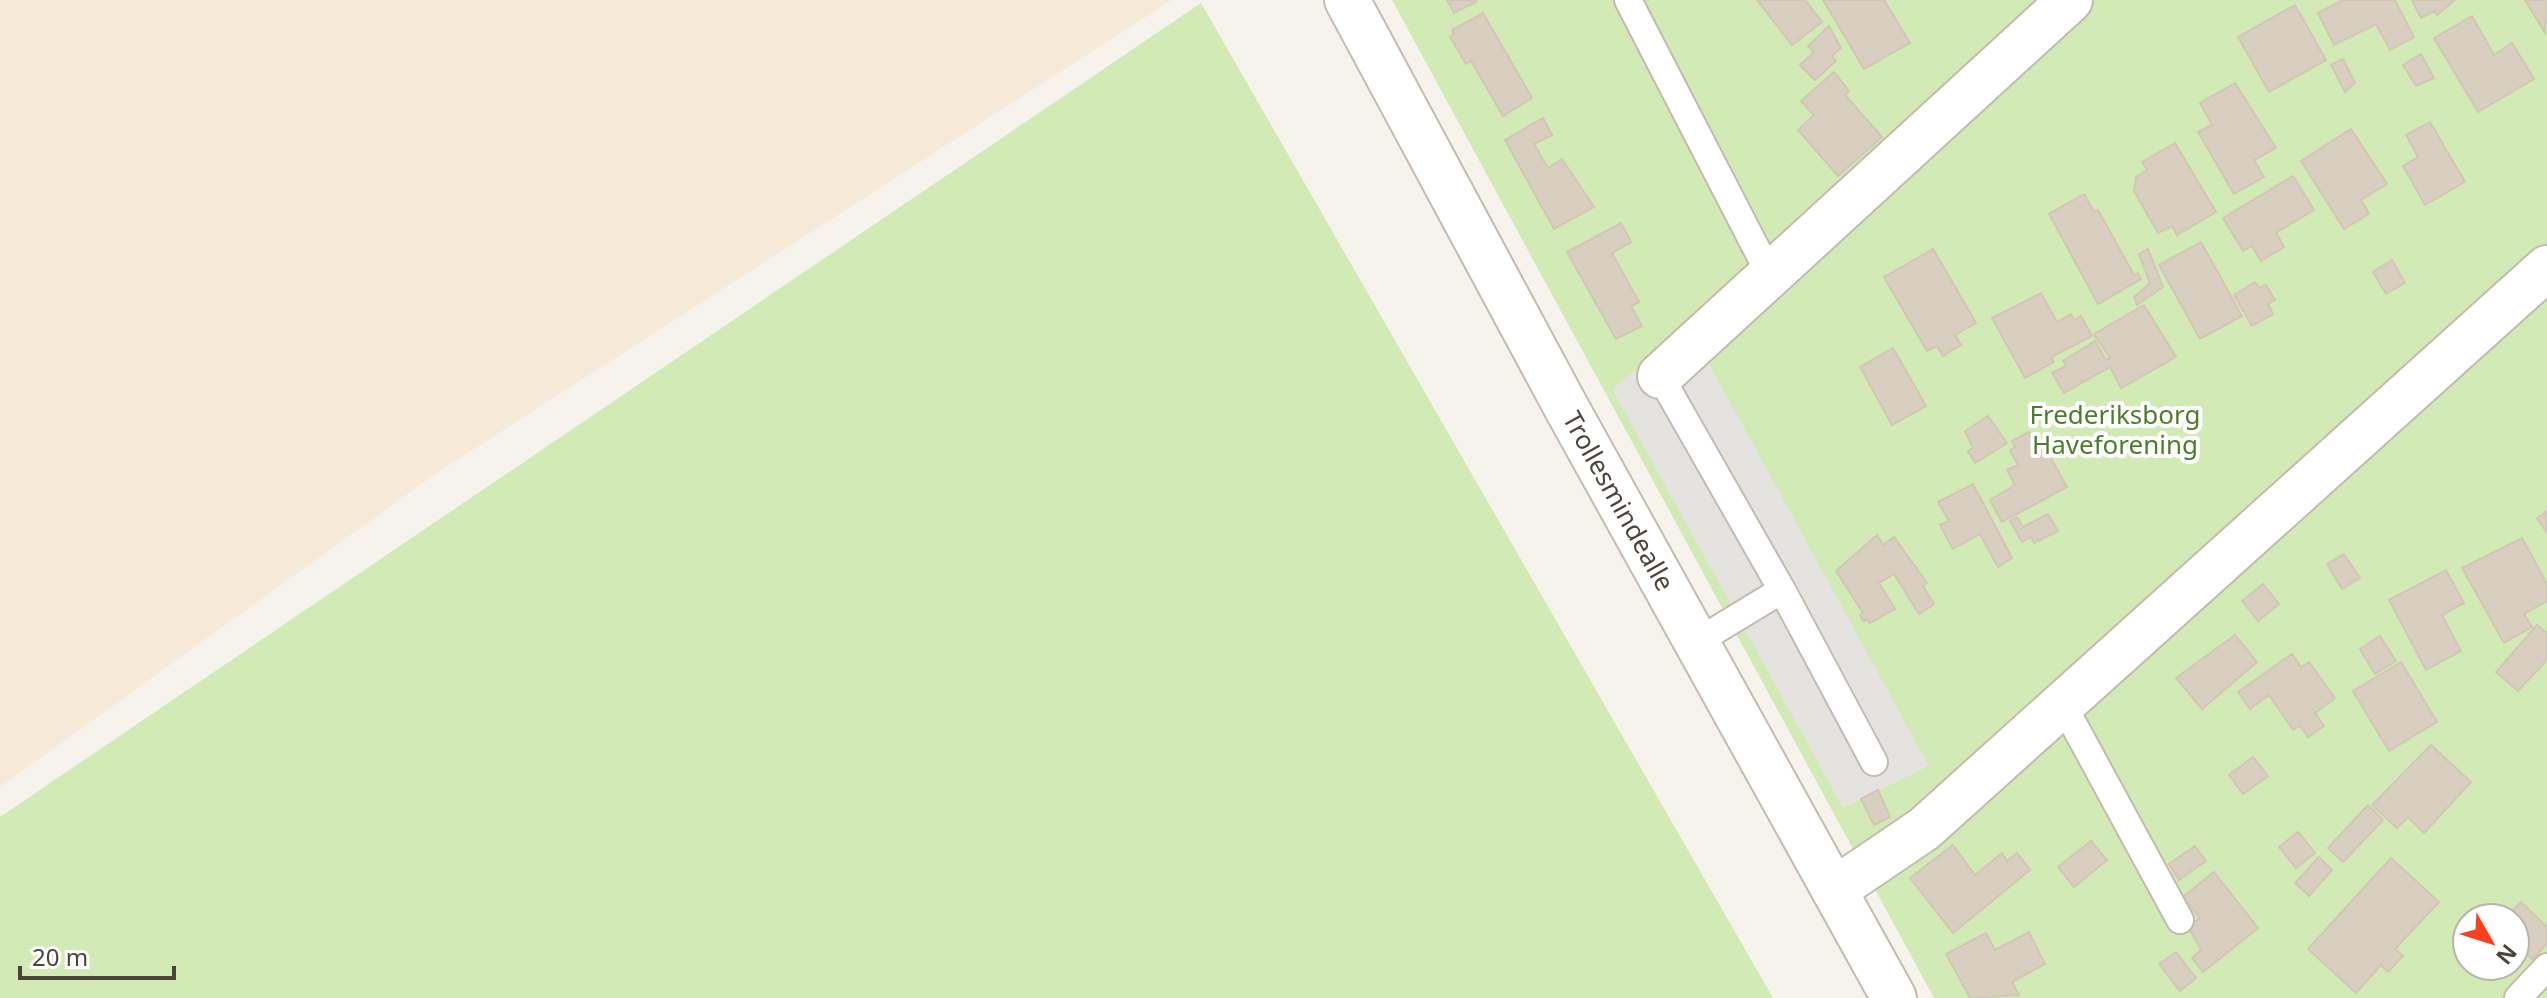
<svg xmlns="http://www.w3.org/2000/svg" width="2547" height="998" font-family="'Noto Sans',sans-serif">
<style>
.commercial{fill:#f7ead8}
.green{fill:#d2eab5;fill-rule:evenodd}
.parking{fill:#e5e3e0}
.building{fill:#d8cfc1;stroke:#d3c7b4;stroke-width:2}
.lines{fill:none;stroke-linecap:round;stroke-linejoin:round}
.service-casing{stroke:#c2bbae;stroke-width:30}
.minor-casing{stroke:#c2bbae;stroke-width:48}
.tertiary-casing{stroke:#c2bbae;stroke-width:48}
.service{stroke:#fff;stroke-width:26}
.minor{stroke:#fff;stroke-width:44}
.tertiary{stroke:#fff;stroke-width:44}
.labels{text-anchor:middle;stroke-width:8;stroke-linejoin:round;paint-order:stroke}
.park-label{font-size:26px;fill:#4a7f2a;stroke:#fff}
.street-label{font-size:26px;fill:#4b4439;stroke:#fff}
</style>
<rect width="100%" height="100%" fill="#f6f3ec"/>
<path class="commercial" d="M0 0H1172L434 475 0 787Z"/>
<g class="green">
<path d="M1392 0H2547V998H1934ZM2467 918H2515V966H2467Z"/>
<path d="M1201 3 1773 998H0V817Z"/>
</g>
<path class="parking" d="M1689 327 1929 766 1843 808 1612 389Z"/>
<g class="building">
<path d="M1447 0H1476V2L1454 13Z"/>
<path d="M1757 0H1805L1822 22 1792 45Z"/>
<path d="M1823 0H1884L1910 43 1864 69Z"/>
<path d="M2343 0H2395L2414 37 2390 50 2376 24 2334 45 2318 13Z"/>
<path d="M2412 0H2455L2437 15 2434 11 2421 18Z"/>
<path d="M2525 0H2547L2545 33Z"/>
<path d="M2295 5 2326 60 2269 92 2238 37Z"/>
<path d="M1483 13 1532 98 1503 116 1471 61 1466 64 1450 37 1454 34 1452 30Z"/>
<path d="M2472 16 2494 55 2512 43 2534 79 2478 112 2434 38Z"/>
<path d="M1829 26 1841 48 1832 56 1836 61 1815 80 1800 65 1814 52 1808 46Z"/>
<path d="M2421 54 2434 78 2416 86 2403 65Z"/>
<path d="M2343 59 2355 83 2345 92 2331 65Z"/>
<path d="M1834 72 1849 91 1845 95 1882 137 1838 176 1798 130 1814 115 1801 101Z"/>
<path d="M2235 83 2276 148 2254 160 2264 177 2234 194 2198 132 2212 125 2200 103Z"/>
<path d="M1543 118 1552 135 1534 144 1548 168 1562 159 1594 207 1554 229 1505 140Z"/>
<path d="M2430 122 2465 182 2425 205 2403 166 2418 157 2406 135Z"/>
<path d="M2351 129 2387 184 2361 200 2369 214 2344 229 2301 161Z"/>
<path d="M2175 143 2216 212 2177 235 2172 226 2158 233 2134 191 2136 177 2147 170 2142 162Z"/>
<path d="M2293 176 2314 210 2276 233 2284 247 2261 261 2252 246 2243 251 2223 218Z"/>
<path d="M2084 194 2094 212 2098 210 2134 275 2138 273 2141 279 2098 304 2049 214Z"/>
<path d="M1621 223 1631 242 1612 253 1639 302 1631 306 1642 326 1616 339 1567 252Z"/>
<path d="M2201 242 2242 316 2200 339 2159 265Z"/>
<path d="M1933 249 1976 323 1955 335 1961 345 1943 356 1937 346 1927 351 1884 277Z"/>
<path d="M2148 249 2163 287 2137 305 2134 297 2150 283 2139 254Z"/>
<path d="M2392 260 2405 283 2386 294 2373 272Z"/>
<path d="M2255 282 2259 288 2266 285 2275 300 2268 304 2273 314 2252 326 2234 295Z"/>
<path d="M2041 293 2057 322 2071 314 2074 320 2081 316 2092 336 2051 357 2054 362 2025 378 1992 318Z"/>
<path d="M2144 305 2176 357 2121 388 2110 367 2064 393 2052 373 2066 366 2063 361 2095 341 2106 360 2110 358 2094 334Z"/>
<path d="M1893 348 1926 406 1892 425 1860 367Z"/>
<path d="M1988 416 2007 443 1975 463 1968 451 1973 448 1965 431Z"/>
<path d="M2029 432 2031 437 2038 435 2067 487 2002 522 1990 500 2015 485 2007 470 2018 465 2010 450 2015 447 2012 441Z"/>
<path d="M1973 484 2012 558 1998 567 1980 534 1953 549 1940 525 1949 521 1938 502Z"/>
<path d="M2547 511V533L2537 518Z"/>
<path d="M2048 514 2058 531 2034 543 2031 537 2022 542 2010 521 2017 517 2023 527Z"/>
<path d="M1877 535 1883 545 1894 537 1927 583 1923 586 1934 604 1919 614 1894 574 1879 583 1895 609 1870 623 1867 620 1863 621 1860 615 1863 613 1836 571Z"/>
<path d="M2522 538 2547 584V601L2524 614 2532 627 2504 643 2462 568Z"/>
<path d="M2344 554 2360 578 2342 589 2327 564Z"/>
<path d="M2446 570 2464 603 2442 615 2461 651 2426 670 2389 600Z"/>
<path d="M2263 584 2279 604 2258 621 2242 601Z"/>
<path d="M2537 625 2547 633V660L2518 691 2496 672Z"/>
<path d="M2235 635 2257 662 2202 709 2176 678Z"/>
<path d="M2380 636 2396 661 2375 674 2360 649Z"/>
<path d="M2292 654 2301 667 2309 662 2335 698 2315 713 2324 726 2308 737 2300 726 2293 730 2269 695 2250 709 2238 692Z"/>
<path d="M2401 662 2437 722 2389 751 2353 691Z"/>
<path d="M2431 745 2471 782 2424 833 2408 817 2397 828 2372 805Z"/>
<path d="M2253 757 2268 776 2243 794 2229 775Z"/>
<path d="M1878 790 1890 817 1874 825 1861 799Z"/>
<path d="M2368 805 2383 820 2343 862 2328 848Z"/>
<path d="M2298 832 2315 853 2296 868 2279 847Z"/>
<path d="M2091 841 2107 860 2074 887 2058 867Z"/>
<path d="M1953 845 1975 875 2002 853 2007 861 2017 853 2030 870 1953 933 1910 878Z"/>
<path d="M2195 846 2206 861 2179 880 2169 864Z"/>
<path d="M2319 857 2332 870 2309 896 2295 883Z"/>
<path d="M2391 858 2439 902 2395 949 2403 956 2388 972 2381 965 2356 993 2308 949Z"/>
<path d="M2214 872 2258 928 2203 972 2192 958 2201 950 2188 926 2200 918 2183 897Z"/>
<path d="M2521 902 2547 927V944L2532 959 2515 942V918H2505Z"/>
<path d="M2029 932 2045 964 2012 982 2019 995 1970 998 1946 954 1986 933 1995 950Z"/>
<path d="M2176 952 2196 978 2180 991 2159 964Z"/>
</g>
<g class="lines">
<defs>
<g id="service">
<path d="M1628 0 1770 275"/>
<path d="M1660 376 1782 590 1874 762"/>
<path d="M1698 641 1782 590"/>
<path d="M2062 703 2180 920"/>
<path d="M2518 998 2547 967"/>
</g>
<g id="minor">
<path d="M1660 376 2070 0"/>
<path d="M1834 890 1924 829 2547 268"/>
</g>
<g id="tertiary">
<path id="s1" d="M1347 0 1566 407 1894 998"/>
</g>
</defs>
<use href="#service" class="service-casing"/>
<use href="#minor" class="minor-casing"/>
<use href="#tertiary" class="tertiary-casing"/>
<use href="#service" class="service"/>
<use href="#minor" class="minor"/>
<use href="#tertiary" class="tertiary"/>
</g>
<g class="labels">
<g class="park-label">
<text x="2115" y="424">Frederiksborg<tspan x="2115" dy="30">Haveforening</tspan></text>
</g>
<g class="street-label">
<text dy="9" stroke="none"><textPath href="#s1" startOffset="570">Trollesmindealle</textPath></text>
</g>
</g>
<g transform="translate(2491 942) rotate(129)"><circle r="38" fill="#ffffff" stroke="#b7b4b0" stroke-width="2"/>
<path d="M0-6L14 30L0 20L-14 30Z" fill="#fc3f1d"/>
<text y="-12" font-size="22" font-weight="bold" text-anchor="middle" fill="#4b4439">N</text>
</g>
<path d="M20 966v12h154v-12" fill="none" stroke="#4b4439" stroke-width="4"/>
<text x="32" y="966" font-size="24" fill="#4b4439" stroke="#ffffff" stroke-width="6" paint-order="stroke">20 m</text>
</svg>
